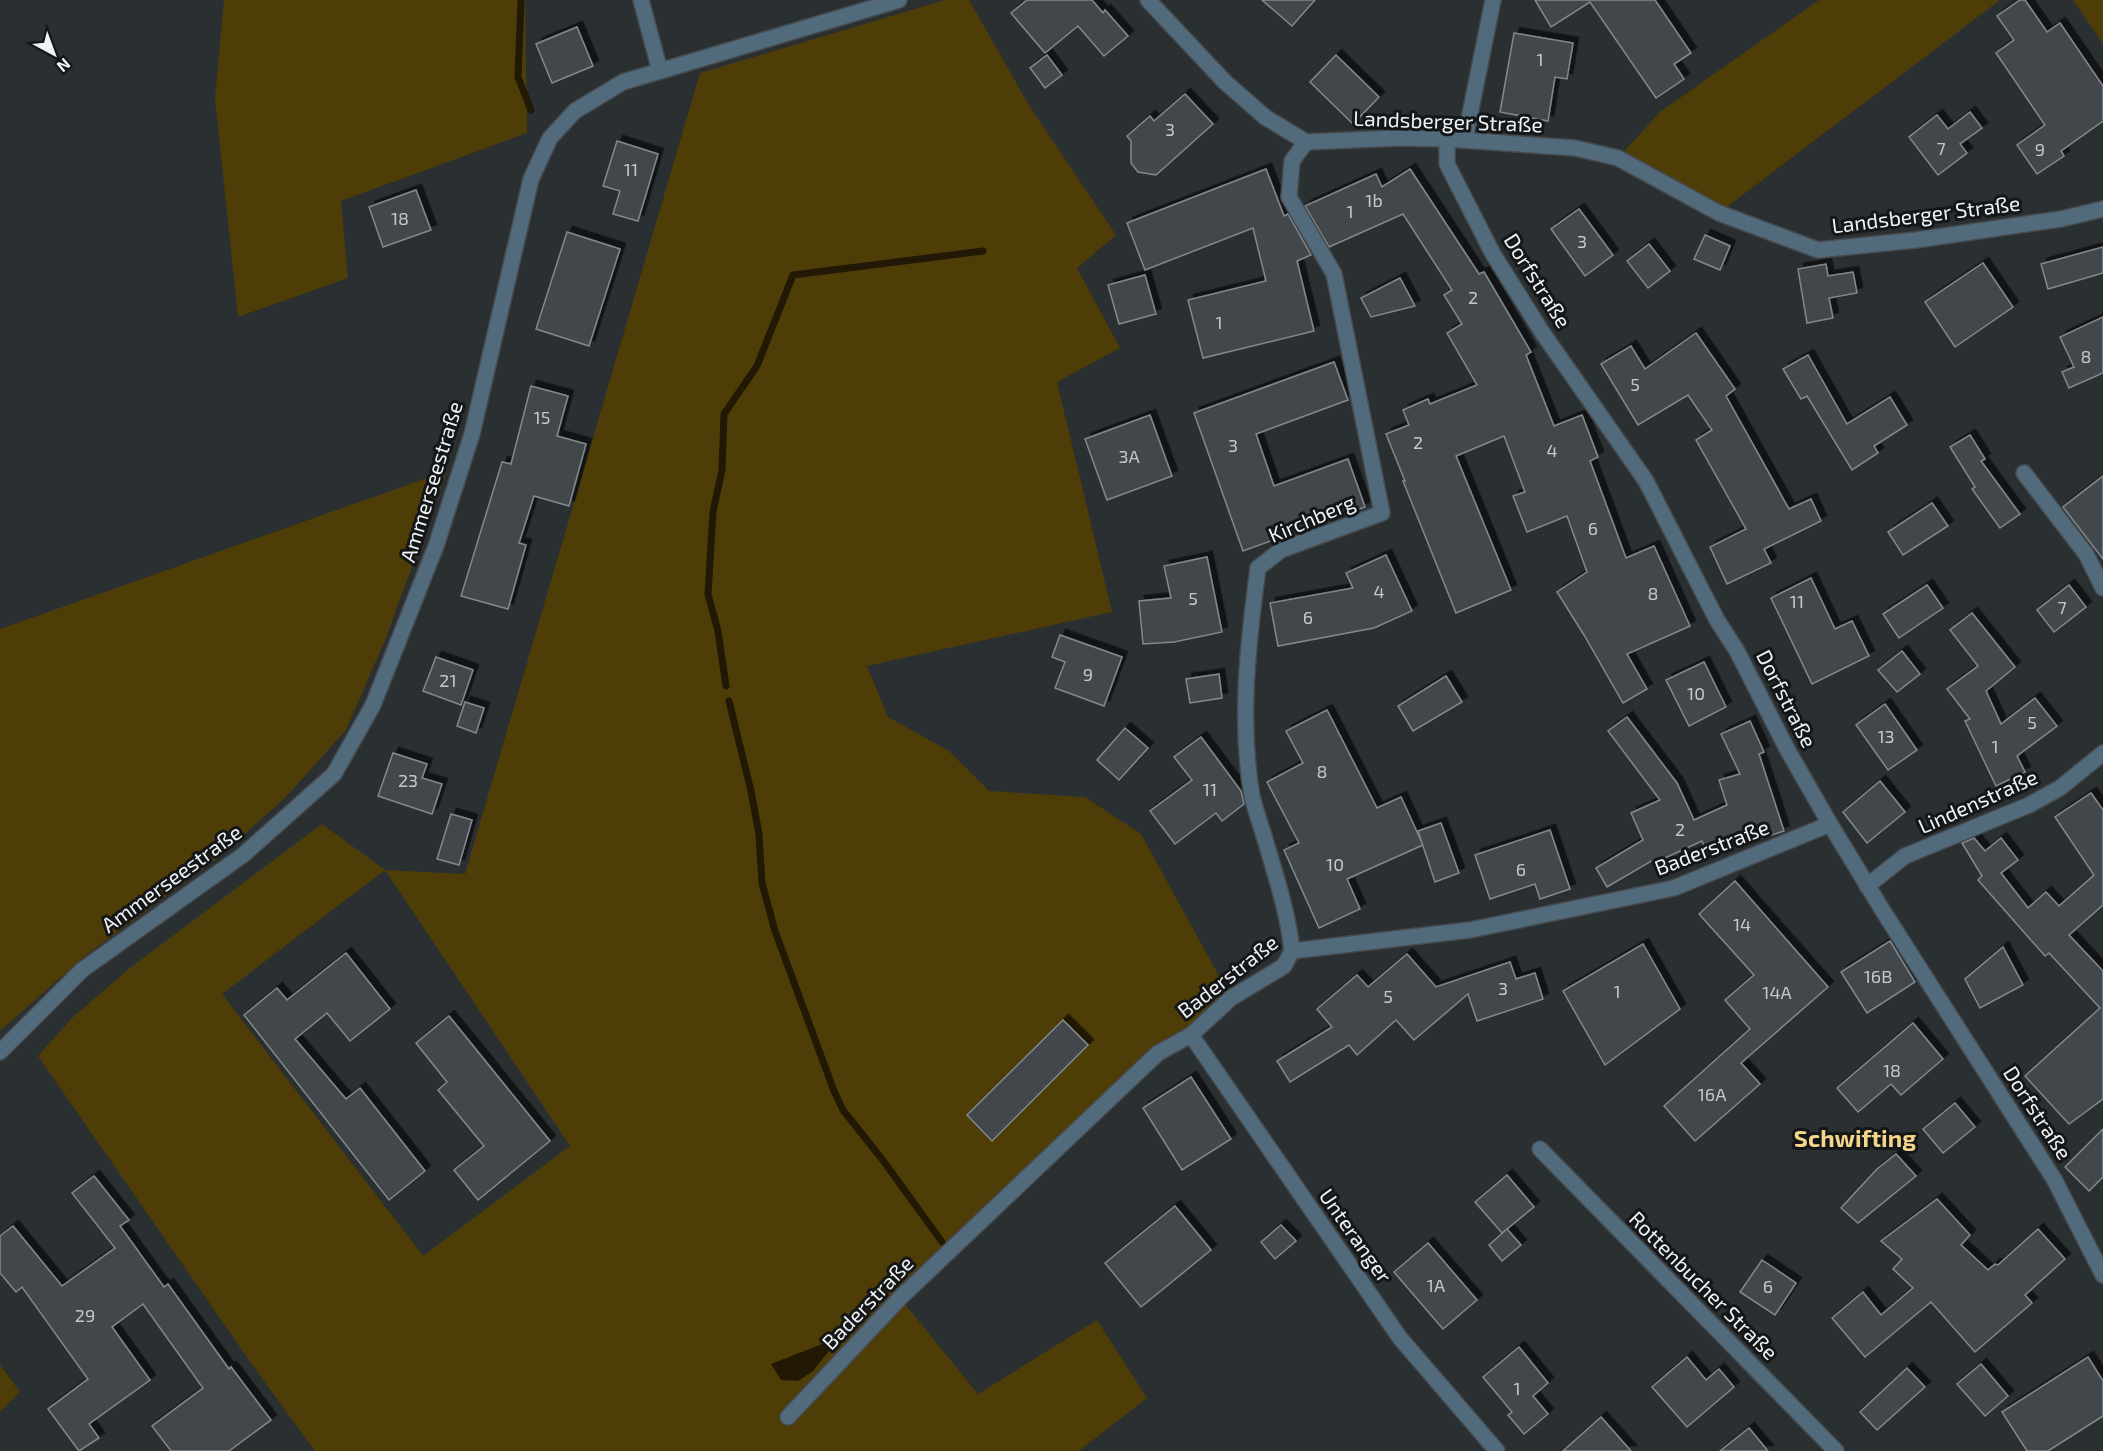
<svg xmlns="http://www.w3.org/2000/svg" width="2103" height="1451" font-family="'Exo 2',sans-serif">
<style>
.green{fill:#4f3d08;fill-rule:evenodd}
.water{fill:#221905}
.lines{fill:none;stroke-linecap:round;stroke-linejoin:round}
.stream{stroke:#221905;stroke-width:7}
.building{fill:#42474b;stroke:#82888c;stroke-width:1.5;filter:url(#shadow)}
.minor-casing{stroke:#464a4d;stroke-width:18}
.minor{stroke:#516b7d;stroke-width:15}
.labels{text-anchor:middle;stroke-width:6;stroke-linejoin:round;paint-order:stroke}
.number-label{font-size:18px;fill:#c4c8cb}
.street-label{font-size:21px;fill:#f0f3f6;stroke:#141618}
.quarter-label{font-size:24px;font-weight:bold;fill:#f4d68a;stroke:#141618}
</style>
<defs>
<filter id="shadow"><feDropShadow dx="5.5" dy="-5.5" stdDeviation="0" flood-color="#0009"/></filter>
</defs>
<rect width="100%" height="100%" fill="#2a2f32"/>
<g class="green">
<path d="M224 0H525L527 133 341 201 348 278 238 317 215 98Z"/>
<path d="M945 0H969L1030 107 1116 235 1077 268 1120 348 1057 382 1112 612 867 666 888 717 949 751 989 791 1085 797 1141 834 1231 998 1158 1053 900 1298 978 1394 1097 1320 1147 1398 1079 1451H315L251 1363 38 1056 72 1018 130 968 322 824 385 870 465 874 700 73ZM385 870 570 1146 423 1256 222 994Z"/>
<path d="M1819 0H2000L1719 213 1618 158 1660 112Z"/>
<path d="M2073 0H2103V44Z"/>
<path d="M447 471 385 640 346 730 285 798 219 857 85 956 0 1031V629Z"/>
<path d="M0 1365 20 1392 0 1412Z"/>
</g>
<path class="water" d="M840 1337 813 1371 798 1381 781 1380 771 1364Z"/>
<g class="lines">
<g class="stream">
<path d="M521 0 518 77 531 110"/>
<path d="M726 686 718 631 708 594 713 512 722 470 724 414 757 366 793 275 983 251"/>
<path d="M729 701 751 791 759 834 762 883 775 931 834 1091 843 1110 882 1159 942 1242"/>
</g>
</g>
<g class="building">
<path d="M1027 0H1092L1103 13 1105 10 1128 36 1104 56 1078 26 1045 53 1011 13Z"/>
<path d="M1262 0H1315L1292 26Z"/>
<path d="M1535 0H1655L1691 53 1674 64 1684 79 1656 98 1590 2 1551 27Z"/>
<path d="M2020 0H2025L2047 32 2060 23 2103 86V121L2061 151 2064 156 2037 174 2017 145 2045 125 1996 53 2014 40 1997 16Z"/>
<path d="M577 27 593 66 552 83 536 44Z"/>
<path d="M1514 33 1573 43 1567 79 1555 77 1548 121 1500 112Z"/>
<path d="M1047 55 1062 75 1045 88 1030 68Z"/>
<path d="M1336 55 1379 97 1353 124 1310 82Z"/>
<path d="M1185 94 1213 124 1156 175 1138 172 1131 163V141L1127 136 1150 116 1154 121Z"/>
<path d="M1970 112 1982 128 1960 144 1967 153 1938 175 1909 137 1937 115 1948 129Z"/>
<path d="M617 141 658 154 638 221 613 214 620 191 603 186Z"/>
<path d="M1266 169 1284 216 1288 214 1311 255 1297 261 1314 331 1203 358 1188 300 1266 281 1253 228 1145 270 1127 223Z"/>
<path d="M1410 169 1479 274 1484 272 1531 352 1526 355 1554 426 1582 415 1598 457 1590 461 1626 558 1654 546 1690 626 1627 654 1647 689 1623 703 1584 635 1557 592 1587 572 1567 516 1527 532 1513 496 1525 492 1504 436 1456 456 1511 590 1456 613 1403 481H1405L1386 434 1409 425 1403 410 1428 399 1430 404 1477 385 1447 333 1462 324 1444 295 1452 290 1403 214 1329 247 1305 206 1376 174 1382 187Z"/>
<path d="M416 190 431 230 383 247 369 207Z"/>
<path d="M1579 209 1613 255 1585 276 1551 229Z"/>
<path d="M567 232 620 249 589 346 536 329Z"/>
<path d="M1705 235 1730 246 1720 270 1694 259Z"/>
<path d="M1649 244 1670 271 1648 288 1627 261Z"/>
<path d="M2103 247V273L2048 289 2041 264Z"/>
<path d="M1983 263 2013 307 1955 347 1925 302Z"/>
<path d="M1826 264 1828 276 1853 272 1857 293 1829 298 1833 318 1807 323 1798 269Z"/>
<path d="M1145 275 1156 314 1119 324 1108 285Z"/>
<path d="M1400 278 1415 306 1371 317 1361 298Z"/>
<path d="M2103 317V373L2069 388 2062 372 2074 367 2060 337Z"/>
<path d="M1696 333 1735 389 1726 396 1789 509 1811 499 1821 521 1764 549 1771 563 1727 584 1710 547 1746 529 1696 440 1712 430 1688 395 1638 425 1601 364 1631 346 1645 369Z"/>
<path d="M1808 355 1847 424 1890 397 1907 425 1874 446 1878 453 1852 470 1807 396 1801 399 1783 369Z"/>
<path d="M1334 362 1348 400 1256 434 1274 486 1348 459 1365 507 1243 551 1194 413Z"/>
<path d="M531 386 568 396 557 436 586 444 569 506 534 496 519 543 526 545 508 609 461 596 502 462 511 464Z"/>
<path d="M1150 415 1172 476 1107 500 1085 439Z"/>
<path d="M1970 435 1985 459 1981 461 2020 514 2000 528 1972 489 1975 487 1950 447Z"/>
<path d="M2103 476V559L2063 507Z"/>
<path d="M1932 503 1948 526 1903 555 1888 532Z"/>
<path d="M1386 555 1412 611 1374 628 1278 646 1270 603 1353 588 1346 573Z"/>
<path d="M1207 557 1222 632 1174 642 1143 644 1139 601 1171 598 1164 566Z"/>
<path d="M1811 578 1835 629 1852 621 1869 656 1812 684 1771 598Z"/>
<path d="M1927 585 1943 608 1899 638 1883 614Z"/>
<path d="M2069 585 2086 607 2054 632 2037 610Z"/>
<path d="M1972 613 2015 667 1986 691 2001 724 2035 698 2057 726 2017 756 2025 772 1996 786 1965 721 1970 719 1947 689 1978 666 1950 630Z"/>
<path d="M1060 635 1122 657 1104 706 1055 688 1065 662 1052 657Z"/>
<path d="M1902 651 1920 674 1897 692 1878 670Z"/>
<path d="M436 657 473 670 461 705 423 691Z"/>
<path d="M1704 662 1726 707 1689 726 1666 680Z"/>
<path d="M1219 674 1222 698 1190 703 1186 679Z"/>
<path d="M1446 676 1462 702 1413 731 1398 706Z"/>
<path d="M465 702 484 708 476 733 457 726Z"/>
<path d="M1885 704 1917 750 1888 770 1856 725Z"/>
<path d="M1327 710 1377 808 1401 797 1423 845 1347 879 1360 909 1319 928 1284 850 1299 843 1267 782 1303 763 1286 731Z"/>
<path d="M1627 717 1677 783 1694 820 1727 805 1719 780 1740 774 1721 734 1750 721 1764 752 1759 754 1784 831 1740 845 1737 836 1706 850 1702 841 1654 863 1653 860 1607 887 1596 868 1643 840 1631 813 1660 800 1608 731Z"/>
<path d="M1125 728 1148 748 1119 780 1097 760Z"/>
<path d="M1201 737 1241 791 1244 804 1222 821 1216 813 1175 844 1150 811 1192 780 1174 757Z"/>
<path d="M393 753 427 764 422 778 442 784 432 814 378 796Z"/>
<path d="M1880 781 1905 812 1867 843 1843 812Z"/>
<path d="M2091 793 2103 810V905L2069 935 2103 971V1099L2069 1124 2025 1076 2100 1008 2049 953 2045 956 1978 880 1982 876 1962 843 1974 838 1985 851 2001 838 2018 860 2001 873 2028 908 2046 892 2059 906 2094 875 2055 817Z"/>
<path d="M451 814 472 820 459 865 437 859Z"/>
<path d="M1441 823 1459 873 1435 882 1418 831Z"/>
<path d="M1550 830 1570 889 1540 899 1535 884 1490 899 1475 855Z"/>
<path d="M1735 881 1828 987 1741 1063 1760 1084 1695 1141 1664 1106 1750 1029 1725 1000 1754 975 1699 914Z"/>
<path d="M1890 941 1915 982 1867 1013 1841 972Z"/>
<path d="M1643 944 1680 1009 1605 1065 1563 991Z"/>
<path d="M2003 947 2023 985 1980 1008 1965 979Z"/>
<path d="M346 953 390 1009 350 1041 327 1013 295 1039 346 1099 360 1088 425 1171 389 1200 244 1015 277 988 287 1000Z"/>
<path d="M1407 954 1436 987 1510 962 1516 979 1535 973 1543 999 1477 1021 1468 994 1414 1040 1396 1020 1357 1055 1349 1045 1290 1082 1277 1061 1332 1027 1317 1009 1357 975 1368 987Z"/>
<path d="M449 1016 550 1141 478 1200 454 1170 484 1146 438 1090 447 1082 416 1043Z"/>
<path d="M1063 1020 1088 1045 992 1141 967 1115Z"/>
<path d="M1913 1023 1943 1059 1901 1095 1891 1084 1858 1112 1837 1088Z"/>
<path d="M1191 1077 1231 1139 1182 1170 1143 1108Z"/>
<path d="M1955 1103 1975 1127 1943 1153 1923 1129Z"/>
<path d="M2103 1129V1177L2089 1191 2065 1167Z"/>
<path d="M1896 1154 1916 1176 1858 1223 1841 1208 1877 1169Z"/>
<path d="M1507 1175 1534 1207 1502 1233 1475 1202Z"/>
<path d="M94 1176 129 1220 120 1226 164 1287 168 1284 229 1369 231 1367 271 1420 229 1451H171L152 1426 203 1388 143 1304 112 1327 150 1380 89 1424 99 1438 79 1451 48 1409 88 1379 22 1287 16 1292 0 1273V1236L13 1226 62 1286 115 1248 72 1193Z"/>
<path d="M1937 1199 1970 1235 1961 1245 1988 1270 1995 1264 1998 1265 2038 1229 2065 1259 2025 1295 2032 1303 1975 1352 1931 1302 1865 1357 1832 1318 1863 1292 1881 1315 1913 1288 1893 1269 1902 1259 1881 1241Z"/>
<path d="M1175 1206 1211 1250 1141 1307 1105 1263Z"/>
<path d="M1281 1225 1296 1241 1275 1259 1261 1242Z"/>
<path d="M1507 1229 1521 1245 1502 1261 1489 1245Z"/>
<path d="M1428 1243 1477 1300 1443 1329 1394 1272Z"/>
<path d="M1762 1260 1796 1283 1775 1315 1740 1292Z"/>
<path d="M1519 1347 1548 1383 1533 1396 1548 1414 1524 1434 1508 1415 1512 1412 1483 1377Z"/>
<path d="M1687 1357 1706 1380 1719 1369 1734 1387 1687 1427 1652 1387Z"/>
<path d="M2088 1357 2103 1381V1416L2048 1451H2027L2002 1412Z"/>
<path d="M1981 1364 2008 1396 1985 1416 1957 1384Z"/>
<path d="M1907 1368 1925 1387 1877 1430 1860 1412Z"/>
<path d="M1601 1417 1631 1451H1563Z"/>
<path d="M1749 1428 1768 1451H1720Z"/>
</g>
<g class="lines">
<defs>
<g id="minor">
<path d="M641 0 660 71"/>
<path d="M1148 0 1225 82 1265 117 1306 142"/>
<path d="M1447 139V164L1493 254 1542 332 1646 481 1717 620 1737 651 1787 749 1830 824 1883 911 2054 1179 2103 1275"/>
<path d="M1465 139 1493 0"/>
<path d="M1306 142 1400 138 1447 139 1575 148 1618 158 1719 213 1818 250 1916 240 2061 219 2103 209"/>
<path d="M2024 473 2086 554 2103 588"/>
<path d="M1867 886 1905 856 2029 805 2060 788 2103 753"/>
<path d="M1292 951C1288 912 1275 874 1264 836 1260 823 1255 809 1252 796 1239 721 1248 643 1258 568L1281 550 1382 513 1334 274 1289 197 1292 161 1306 142"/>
<path d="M1292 951 1470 930 1674 888 1830 824"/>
<path d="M1191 1035 1400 1338 1497 1451"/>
<path d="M0 1052 82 970 243 855 334 774 373 705 436 546 472 434 531 179 550 138 575 111 623 82 899 0"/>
<path d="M1540 1149 1836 1451"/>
<path d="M788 1417 900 1298 1158 1053 1191 1035 1231 998 1284 966 1292 951"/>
</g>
</defs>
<use href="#minor" class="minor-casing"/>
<use href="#minor" class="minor"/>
</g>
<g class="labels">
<g class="number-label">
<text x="1540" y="66">1</text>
<text x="1170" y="136">3</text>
<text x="1941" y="155">7</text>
<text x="2040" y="156">9</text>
<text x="631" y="176">11</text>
<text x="1374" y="207">1b</text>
<text x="1350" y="218">1</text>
<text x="400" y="225">18</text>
<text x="1582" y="248">3</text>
<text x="1473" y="304">2</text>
<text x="1219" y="329">1</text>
<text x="2086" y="363">8</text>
<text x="1635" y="391">5</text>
<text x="542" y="424">15</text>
<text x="1418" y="449">2</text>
<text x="1233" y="452">3</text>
<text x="1552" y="457">4</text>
<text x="1129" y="463">3A</text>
<text x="1593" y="535">6</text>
<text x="1379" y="598">4</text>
<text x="1653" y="600">8</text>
<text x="1193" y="605">5</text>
<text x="1797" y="608">11</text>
<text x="2062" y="614">7</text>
<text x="1308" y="624">6</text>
<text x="1088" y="681">9</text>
<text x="448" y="687">21</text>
<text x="1696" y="700">10</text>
<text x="2032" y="729">5</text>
<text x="1886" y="743">13</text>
<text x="1995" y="753">1</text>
<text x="1322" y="778">8</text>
<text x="408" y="787">23</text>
<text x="1210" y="796">11</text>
<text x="1680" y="836">2</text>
<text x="1335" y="871">10</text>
<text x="1521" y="876">6</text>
<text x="1742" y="931">14</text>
<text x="1878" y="983">16B</text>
<text x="1503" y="995">3</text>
<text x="1617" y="998">1</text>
<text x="1777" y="999">14A</text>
<text x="1388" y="1003">5</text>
<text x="1892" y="1077">18</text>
<text x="1712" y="1101">16A</text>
<text x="1436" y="1292">1A</text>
<text x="1768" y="1293">6</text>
<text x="85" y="1322">29</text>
<text x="1517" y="1395">1</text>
</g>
<g class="street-label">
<text transform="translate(1448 122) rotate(2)" y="7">Landsberger Straße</text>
<text transform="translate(1926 215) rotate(-7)" y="7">Landsberger Straße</text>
<text transform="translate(1537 281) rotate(58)" y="7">Dorfstraße</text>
<text transform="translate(432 482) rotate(-73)" y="7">Ammerseestraße</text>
<text transform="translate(1312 519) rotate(-23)" y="7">Kirchberg</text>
<text transform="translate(1786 699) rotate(63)" y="7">Dorfstraße</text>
<text transform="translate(1978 802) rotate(-24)" y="7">Lindenstraße</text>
<text transform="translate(1712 848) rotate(-21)" y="7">Baderstraße</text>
<text transform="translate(172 879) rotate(-36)" y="7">Ammerseestraße</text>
<text transform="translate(1228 977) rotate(-38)" y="7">Baderstraße</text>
<text transform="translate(2037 1113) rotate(57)" y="7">Dorfstraße</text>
<text transform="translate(1355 1236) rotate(55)" y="7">Unteranger</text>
<text transform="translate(1703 1286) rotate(45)" y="7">Rottenbucher Straße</text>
<text transform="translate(868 1303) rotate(-46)" y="7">Baderstraße</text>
</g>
<g class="quarter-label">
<text x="1855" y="1147">Schwifting</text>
</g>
</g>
<g transform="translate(54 54) rotate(139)" stroke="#141618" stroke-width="4.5" paint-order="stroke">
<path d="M0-4.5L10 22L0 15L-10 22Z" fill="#f0f3f6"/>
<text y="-9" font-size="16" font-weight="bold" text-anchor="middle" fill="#f0f3f6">N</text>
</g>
</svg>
